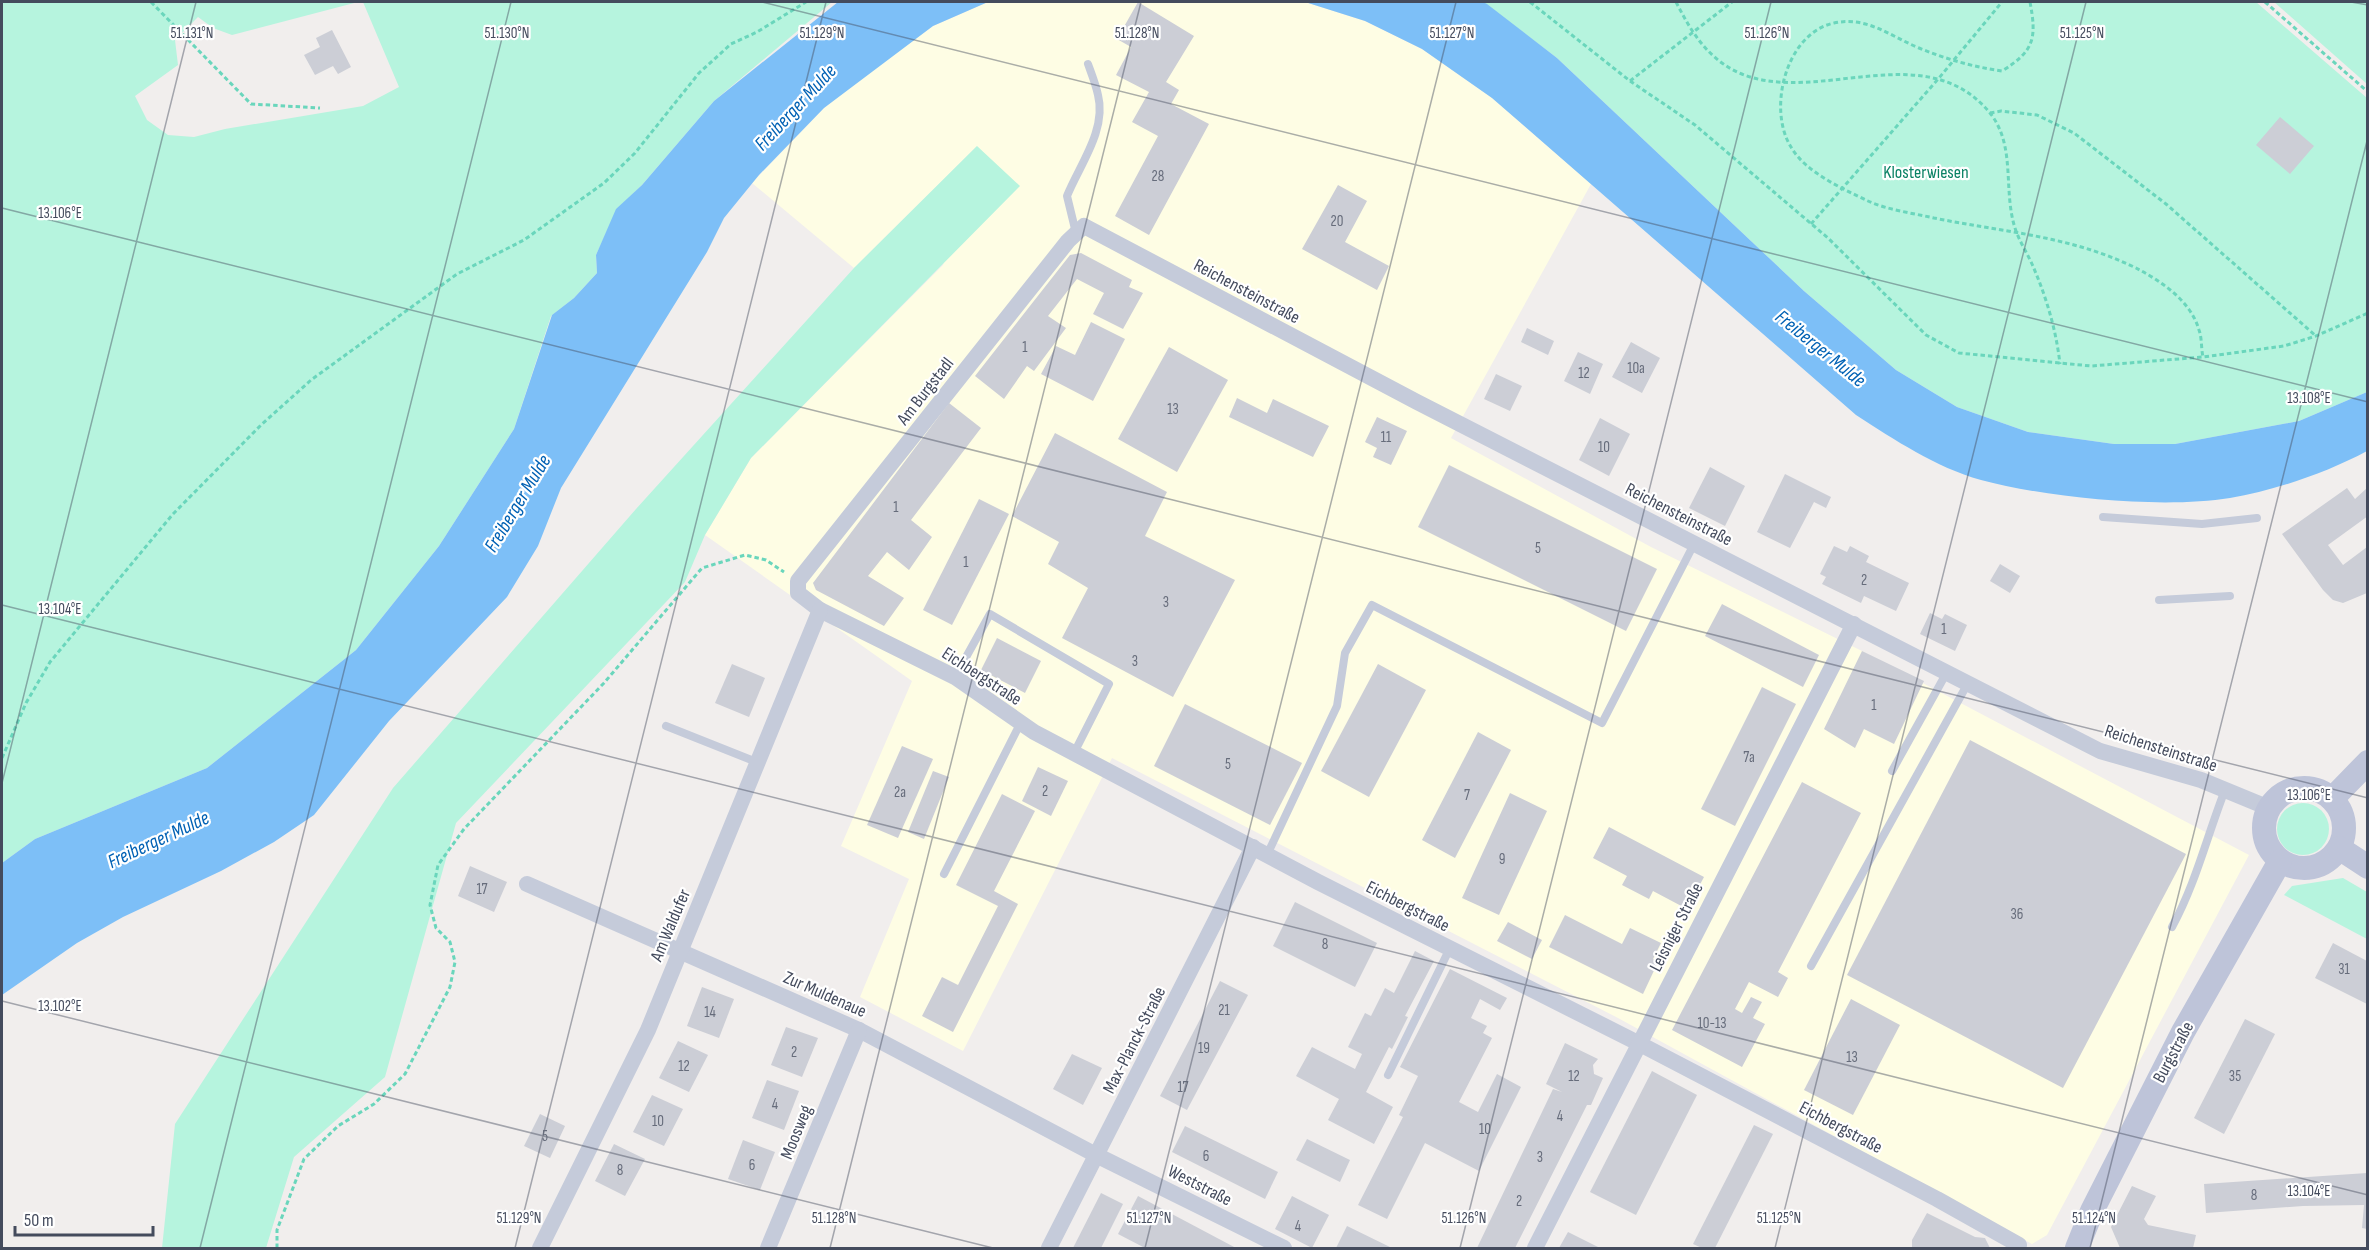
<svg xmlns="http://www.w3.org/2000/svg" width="2369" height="1250" font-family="'Sofia Sans Condensed',sans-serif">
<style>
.commercial{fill:#fefde4}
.green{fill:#b6f4de}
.water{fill:#7dbff7}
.building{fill:#ccced6}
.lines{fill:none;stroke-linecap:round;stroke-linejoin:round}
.path{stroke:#6ad6bc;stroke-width:3;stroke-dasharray:4.5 3;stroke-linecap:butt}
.lane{stroke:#c5cbda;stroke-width:8}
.street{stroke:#c5cbda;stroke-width:16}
.secondary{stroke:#bec4d9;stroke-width:24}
.ticks{fill:none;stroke:#444b5d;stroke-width:1.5;stroke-opacity:0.45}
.labels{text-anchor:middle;stroke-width:4.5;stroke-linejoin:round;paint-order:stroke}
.number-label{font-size:15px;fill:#666c7b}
.park-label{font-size:18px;fill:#0b8265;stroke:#fff}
.street-label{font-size:18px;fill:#444b5d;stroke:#fff}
.water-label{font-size:20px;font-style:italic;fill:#0061b4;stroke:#fff}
.ticks-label{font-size:15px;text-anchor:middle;fill:#444b5d;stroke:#fff;stroke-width:4.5;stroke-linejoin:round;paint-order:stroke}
</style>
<rect width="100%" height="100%" fill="#f1eeed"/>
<path class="commercial" d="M988 2H1305L1365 21 1422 49 1492 98 1591 184 1451 438 1651 547 1862 651 2249 855 2047 1235 2032 1244 1618 1018 1112 758 963 1051 860 997 909 879 841 846 912 681 705 535 751 458 943 265 977 146 854 268 752 183 824 108 874 69 933 26Z"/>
<g class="green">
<path d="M2 2H358L232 35 213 28 198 17 175 40 178 65 135 96 147 120 168 135 194 137 225 129 363 106 399 87 363 2H832L714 101 642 185 617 209 596 255 597 273 574 298 551 316 514 429 439 546 356 650 207 768 35 839 2 863Z"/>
<path d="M1483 2H2256L2367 98V392L2299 421 2175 444H2114L2028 432 1957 407 1896 370 1804 291 1557 58Z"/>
<path d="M2274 2H2367V84Z"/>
<path d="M977 146 1020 186 751 458 705 535 685 582 456 823 385 1077 294 1157 266 1248H162L175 1124 393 788 636 509 854 268Z"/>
<circle cx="2303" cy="829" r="26"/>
<path d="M2343 878 2367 892V939L2284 895 2292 886Z"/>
</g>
<g class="water">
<path d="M838 2H988L933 26 824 108 759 175 724 218 707 252 561 488 538 546 507 597 389 721 314 815 274 842 221 871 123 917 77 943 2 995V863L35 839 207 768 356 650 439 546 514 429 552 315 574 298 597 273 596 255 616 209 642 185 714 101Z"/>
<path d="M1305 2H1483L1487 4 1557 58 1804 291 1896 370 1957 407 2028 432 2114 444H2175L2299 421 2367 392V451C2326 473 2276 490 2230 498 2162 509 2048 498 1981 480 1935 467 1895 440 1856 415L1492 98 1422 49 1365 21Z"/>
</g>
<g class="building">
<path d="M1138 2 1194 36 1166 82 1179 90 1171 104 1209 124 1149 235 1115 216 1158 136 1132 122 1149 92 1116 75 1131 47 1117 39Z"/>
<path d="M332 30 351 67 338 74 333 66 315 75 304 55 320 47 316 38Z"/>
<path d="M2280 117 2314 146 2290 174 2256 145Z"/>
<path d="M1338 185 1367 201 1345 242 1389 266 1377 290 1302 249Z"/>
<path d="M1081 253 1132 280 1129 287 1143 293 1123 329 1093 314 1104 293 1077 279 1048 316 1066 328 1034 371 1027 366 1004 399 975 376 1070 255Z"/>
<path d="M1091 322 1125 339 1093 401 1041 374 1056 346 1075 355Z"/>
<path d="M1527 328 1554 341 1548 355 1521 342Z"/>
<path d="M1631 342 1660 358 1642 393 1612 377Z"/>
<path d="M1169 347 1228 380 1177 472 1118 439Z"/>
<path d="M1578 352 1603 364 1590 394 1564 381Z"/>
<path d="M1496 374 1522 386 1510 411 1484 399Z"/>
<path d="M1237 398 1267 413 1273 399 1329 426 1313 457 1229 417Z"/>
<path d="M949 403 981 428 911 520 932 537 909 570 887 552 868 576 904 598 884 626 816 590 813 583Z"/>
<path d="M1377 417 1407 431 1391 465 1373 457 1377 448 1365 442Z"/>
<path d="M1600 418 1630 434 1609 476 1579 460Z"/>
<path d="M1055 433 1167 492 1145 536 1235 580 1173 697 1062 638 1088 588 1048 564 1059 542 1012 516Z"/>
<path d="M1449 465 1657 569 1626 631 1418 527Z"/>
<path d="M1710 467 1745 486 1725 526 1689 508Z"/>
<path d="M1785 474 1831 497 1826 508 1814 502 1790 548 1757 532Z"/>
<path d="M2347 488 2355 499 2367 488 2368 516 2328 545 2343 565 2367 547V593L2343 603 2333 600 2323 590 2282 534Z"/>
<path d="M979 499 1009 514 952 625 923 610Z"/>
<path d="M1834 546 1847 552 1850 546 1869 556 1866 562 1909 583 1896 611 1864 596 1861 603 1822 584 1826 577 1820 574Z"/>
<path d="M2000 564 2020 576 2010 593 1990 581Z"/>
<path d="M1722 604 1819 655 1803 687 1705 636Z"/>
<path d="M1930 613 1942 619 1945 614 1967 625 1955 651 1920 634Z"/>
<path d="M997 638 1041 661 1025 693 981 670Z"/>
<path d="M1862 651 1924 681 1894 744 1864 729 1855 748 1824 729Z"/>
<path d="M732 664 765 678 749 717 715 703Z"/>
<path d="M1378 664 1426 690 1369 797 1321 771Z"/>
<path d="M1762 687 1796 704 1735 826 1701 809Z"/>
<path d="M1185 704 1302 763 1270 825 1154 766Z"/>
<path d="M1478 732 1511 750 1455 858 1422 840Z"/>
<path d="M1970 740 2186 854 2063 1088 1847 975Z"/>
<path d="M902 746 933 759 898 838 867 825Z"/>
<path d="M1038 767 1068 781 1051 816 1022 801Z"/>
<path d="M933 771 949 777 924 839 908 832Z"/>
<path d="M1802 782 1861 813 1778 972 1788 978 1778 997 1749 982 1735 1009 1742 1013 1751 997 1762 1002 1753 1018 1765 1024 1742 1067 1672 1030Z"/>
<path d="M1510 793 1547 811 1499 915 1462 898Z"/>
<path d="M1002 794 1035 811 994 891 1018 904 953 1032 922 1016 942 977 958 985 998 906 956 885Z"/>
<path d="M1609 827 1704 877 1687 909 1653 891 1649 899 1622 885 1627 876 1593 858Z"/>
<path d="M470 866 507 882 494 912 458 896Z"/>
<path d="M1295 902 1377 943 1355 987 1273 946Z"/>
<path d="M1565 915 1622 944 1630 928 1661 943 1653 959 1658 962 1643 994 1549 947Z"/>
<path d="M1508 922 1542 940 1532 959 1497 941Z"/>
<path d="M2333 943 2367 961V1004L2315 978Z"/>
<path d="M1415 951 1434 961 1405 1016 1408 1017 1392 1049 1389 1047 1366 1092 1393 1107 1374 1144 1328 1120 1339 1099 1296 1076 1312 1047 1355 1069 1362 1054 1348 1047 1365 1013 1371 1016 1385 988 1394 993Z"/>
<path d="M1450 969 1507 998 1500 1010 1480 999 1471 1018 1487 1026 1483 1033 1492 1038 1459 1102 1478 1112 1497 1074 1521 1087 1479 1171 1425 1143 1387 1219 1358 1205 1403 1117 1399 1115 1418 1076 1400 1067Z"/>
<path d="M1220 981 1248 995 1187 1110 1160 1096Z"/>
<path d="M702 987 734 999 719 1038 687 1026Z"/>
<path d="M1851 999 1900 1025 1853 1115 1804 1090Z"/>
<path d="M2245 1019 2275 1034 2224 1134 2194 1118Z"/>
<path d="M786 1027 818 1038 802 1077 771 1065Z"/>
<path d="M678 1041 708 1055 689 1092 659 1078Z"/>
<path d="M1565 1043 1598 1059 1593 1065 1594 1074 1603 1078 1591 1105H1587L1515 1248H1477L1553 1089 1562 1092 1546 1084Z"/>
<path d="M1072 1054 1102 1068 1083 1105 1053 1089Z"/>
<path d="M1652 1071 1697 1095 1636 1215 1590 1192Z"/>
<path d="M767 1080 799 1091 784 1130 752 1118Z"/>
<path d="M652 1095 683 1109 664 1146 633 1132Z"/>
<path d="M540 1114 565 1126 550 1158 524 1146Z"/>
<path d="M1754 1125 1773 1134 1715 1248H1702L1693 1244Z"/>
<path d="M1185 1126 1278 1172 1265 1199 1172 1152Z"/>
<path d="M1307 1139 1350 1160 1340 1182 1296 1160Z"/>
<path d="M743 1140 775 1152 760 1190 728 1179Z"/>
<path d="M614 1144 645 1159 625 1196 595 1181Z"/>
<path d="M2367 1173V1229L2362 1228 2364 1205 2303 1206 2206 1213 2204 1184Z"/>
<path d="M2132 1186 2156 1196 2144 1219 2148 1225 2196 1235 2193 1248H2120L2111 1227Z"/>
<path d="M1101 1193 1123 1204 1101 1248H1073Z"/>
<path d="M1138 1196 1236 1248H1145L1118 1234Z"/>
<path d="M1292 1196 1329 1215 1312 1248 1275 1229Z"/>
<path d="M1927 1213 1975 1237 1985 1238 1990 1248H1912V1240Z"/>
<path d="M1347 1226 1392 1248H1336Z"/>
<path d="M1568 1232 1600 1248H1559Z"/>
</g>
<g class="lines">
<g class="path">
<path d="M151 2 251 104 320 108"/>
<path d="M1530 2 1630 81 1695 125 1828 238 1926 335 1959 353 2091 366 2203 357 2284 346 2316 336 2368 313"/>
<path d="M1676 2C1688 25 1700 47 1722 63 1799 119 1920 28 1990 113 2017 147 2002 192 2016 231 2020 242 2027 253 2032 264 2046 296 2056 329 2060 364"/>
<path d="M2030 2C2037 39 2034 51 2002 71 1973 67 1946 59 1919 48 1890 36 1867 16 1834 23 1786 33 1767 109 1791 147 1805 172 1843 189 1868 201 1888 210 1912 213 1934 218 2003 232 2071 236 2136 268 2161 281 2191 301 2199 330 2202 338 2201 348 2203 357"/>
<path d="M2265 2 2368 92"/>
<path d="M1630 81 1732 2"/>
<path d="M1990 113 2001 111 2037 115 2074 133 2166 204 2316 336"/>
<path d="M1811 224 1939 78 2002 2"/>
<path d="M2 758 26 703 50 662 173 514 261 425 311 380 457 274 524 240 604 183 635 153 699 73 731 44 757 32 806 2"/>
<path d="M277 1248V1230L304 1159 338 1126 374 1104 405 1074 450 987 455 962 450 942 436 928 430 905 438 865 464 829 604 683 702 568 745 555 766 560 784 572"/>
</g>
<g class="lane">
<path d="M1076 233 1067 196C1079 166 1107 130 1098 95 1096 85 1092 75 1088 64"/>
<path d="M2103 517 2202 524 2257 518"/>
<path d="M2159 600 2230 596"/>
<path d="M955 677 990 614 1109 684 1074 753"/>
<path d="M666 726 759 763"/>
<path d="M1892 771 1947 672"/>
<path d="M1267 855 1337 706 1345 653 1372 605 1602 723 1694 544"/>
<path d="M944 874 1020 724"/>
<path d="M2172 927C2196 883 2207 836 2225 790"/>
<path d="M1811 966 1968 683"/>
<path d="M1388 1075 1450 948"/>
</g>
<g class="street">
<path d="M527 884 859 1030 1098 1156 1284 1248"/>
<path d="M2019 1245 1937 1199 1638 1043 1318 882 1034 732 955 677 820 610 798 593V581L1068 241 1084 226 1417 402 2100 751 2201 780 2269 808"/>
<path d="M540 1248 648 1030 820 610"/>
<path d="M768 1248 859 1030"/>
<path d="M1049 1248 1253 847"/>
<path d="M1535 1248 1854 624"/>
</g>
<g class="secondary">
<circle cx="2304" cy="828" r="40"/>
<path d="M2332 799 2368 762"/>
<path d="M2339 848 2368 867"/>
<path d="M2077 1248 2092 1211 2183 1032 2280 861"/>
</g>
</g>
<path class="ticks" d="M762 2 2368 402M2351 2 2368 5M2 208 2368 798M2 605 2368 1195M2 783 196 2M2 1001 993 1248M200 1248 511 2M515 1248 826 2M830 1248 1141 2M1145 1248 1456 2M1460 1248 1771 2M1775 1248 2086 2M2090 1248 2368 137"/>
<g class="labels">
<g class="number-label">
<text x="1158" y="181">28</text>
<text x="1337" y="226">20</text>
<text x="1025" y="352">1</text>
<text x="1636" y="373">10a</text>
<text x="1584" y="378">12</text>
<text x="1173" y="414">13</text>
<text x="1386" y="442">11</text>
<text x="1604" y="452">10</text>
<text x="896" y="512">1</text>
<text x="1538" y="553">5</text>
<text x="966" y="567">1</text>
<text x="1864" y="585">2</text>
<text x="1166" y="607">3</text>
<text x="1944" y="634">1</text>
<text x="1135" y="666">3</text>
<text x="1874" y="710">1</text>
<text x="1749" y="762">7a</text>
<text x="1228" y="769">5</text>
<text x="1045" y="796">2</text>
<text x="900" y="797">2a</text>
<text x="1467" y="800">7</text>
<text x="1502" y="864">9</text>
<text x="482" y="894">17</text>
<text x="2017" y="919">36</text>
<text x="1325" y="949">8</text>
<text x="2344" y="974">31</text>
<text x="1224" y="1015">21</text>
<text x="710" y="1017">14</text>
<text x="1712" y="1028">10-13</text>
<text x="1204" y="1053">19</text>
<text x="794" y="1057">2</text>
<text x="1852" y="1062">13</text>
<text x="684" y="1071">12</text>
<text x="1574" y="1081">12</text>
<text x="2235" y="1081">35</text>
<text x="1183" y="1092">17</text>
<text x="775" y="1109">4</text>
<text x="1560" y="1121">4</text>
<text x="658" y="1126">10</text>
<text x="1485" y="1134">10</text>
<text x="545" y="1141">5</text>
<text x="1206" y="1161">6</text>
<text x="1540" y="1162">3</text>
<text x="752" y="1170">6</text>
<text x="620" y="1175">8</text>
<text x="2254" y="1200">8</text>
<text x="1519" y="1206">2</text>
<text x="1298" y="1231">4</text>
</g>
<g class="park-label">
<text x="1926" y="178">Klosterwiesen</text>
</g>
<g class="street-label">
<text transform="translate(1247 291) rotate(28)" y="6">Reichensteinstraße</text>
<text transform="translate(925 391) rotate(-52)" y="6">Am Burgstadl</text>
<text transform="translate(1679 514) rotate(27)" y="6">Reichensteinstraße</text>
<text transform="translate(982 676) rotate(33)" y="6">Eichbergstraße</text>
<text transform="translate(2161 748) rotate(18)" y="6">Reichensteinstraße</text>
<text transform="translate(1408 906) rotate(27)" y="6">Eichbergstraße</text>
<text transform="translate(670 925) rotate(-67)" y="6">Am Waldufer</text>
<text transform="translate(1676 927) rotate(-63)" y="6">Leisniger Straße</text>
<text transform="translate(825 994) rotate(24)" y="6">Zur Muldenaue</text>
<text transform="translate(1134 1040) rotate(-63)" y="6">Max-Planck-Straße</text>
<text transform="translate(2173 1052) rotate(-62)" y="6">Burgstraße</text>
<text transform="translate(1841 1127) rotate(28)" y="6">Eichbergstraße</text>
<text transform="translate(796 1132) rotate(-68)" y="6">Moosweg</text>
<text transform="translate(1200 1185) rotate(27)" y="6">Weststraße</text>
</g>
<g class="water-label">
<text transform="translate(795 107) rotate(-47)" y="7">Freiberger Mulde</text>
<text transform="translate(1821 348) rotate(39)" y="7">Freiberger Mulde</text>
<text transform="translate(517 503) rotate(-59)" y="7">Freiberger Mulde</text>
<text transform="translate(158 839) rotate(-25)" y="7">Freiberger Mulde</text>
</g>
</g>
<g class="ticks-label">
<text x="192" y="38">51.131°N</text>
<text x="507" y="38">51.130°N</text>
<text x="822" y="38">51.129°N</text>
<text x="1137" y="38">51.128°N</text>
<text x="1452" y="38">51.127°N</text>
<text x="1767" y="38">51.126°N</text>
<text x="2082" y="38">51.125°N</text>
<text x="60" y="218">13.106°E</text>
<text x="2309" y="403">13.108°E</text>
<text x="60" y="614">13.104°E</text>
<text x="2309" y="800">13.106°E</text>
<text x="60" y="1011">13.102°E</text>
<text x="2309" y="1196">13.104°E</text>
<text x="519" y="1223">51.129°N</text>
<text x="834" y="1223">51.128°N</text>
<text x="1149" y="1223">51.127°N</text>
<text x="1464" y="1223">51.126°N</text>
<text x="1779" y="1223">51.125°N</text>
<text x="2094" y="1223">51.124°N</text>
</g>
<rect width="2369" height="1250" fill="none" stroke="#444b5d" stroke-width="6"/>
<path d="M15 1226v9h138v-9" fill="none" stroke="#444b5d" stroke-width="3"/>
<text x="24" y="1226" font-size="18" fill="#444b5d" stroke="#ffffff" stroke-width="4.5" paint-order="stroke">50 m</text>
</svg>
